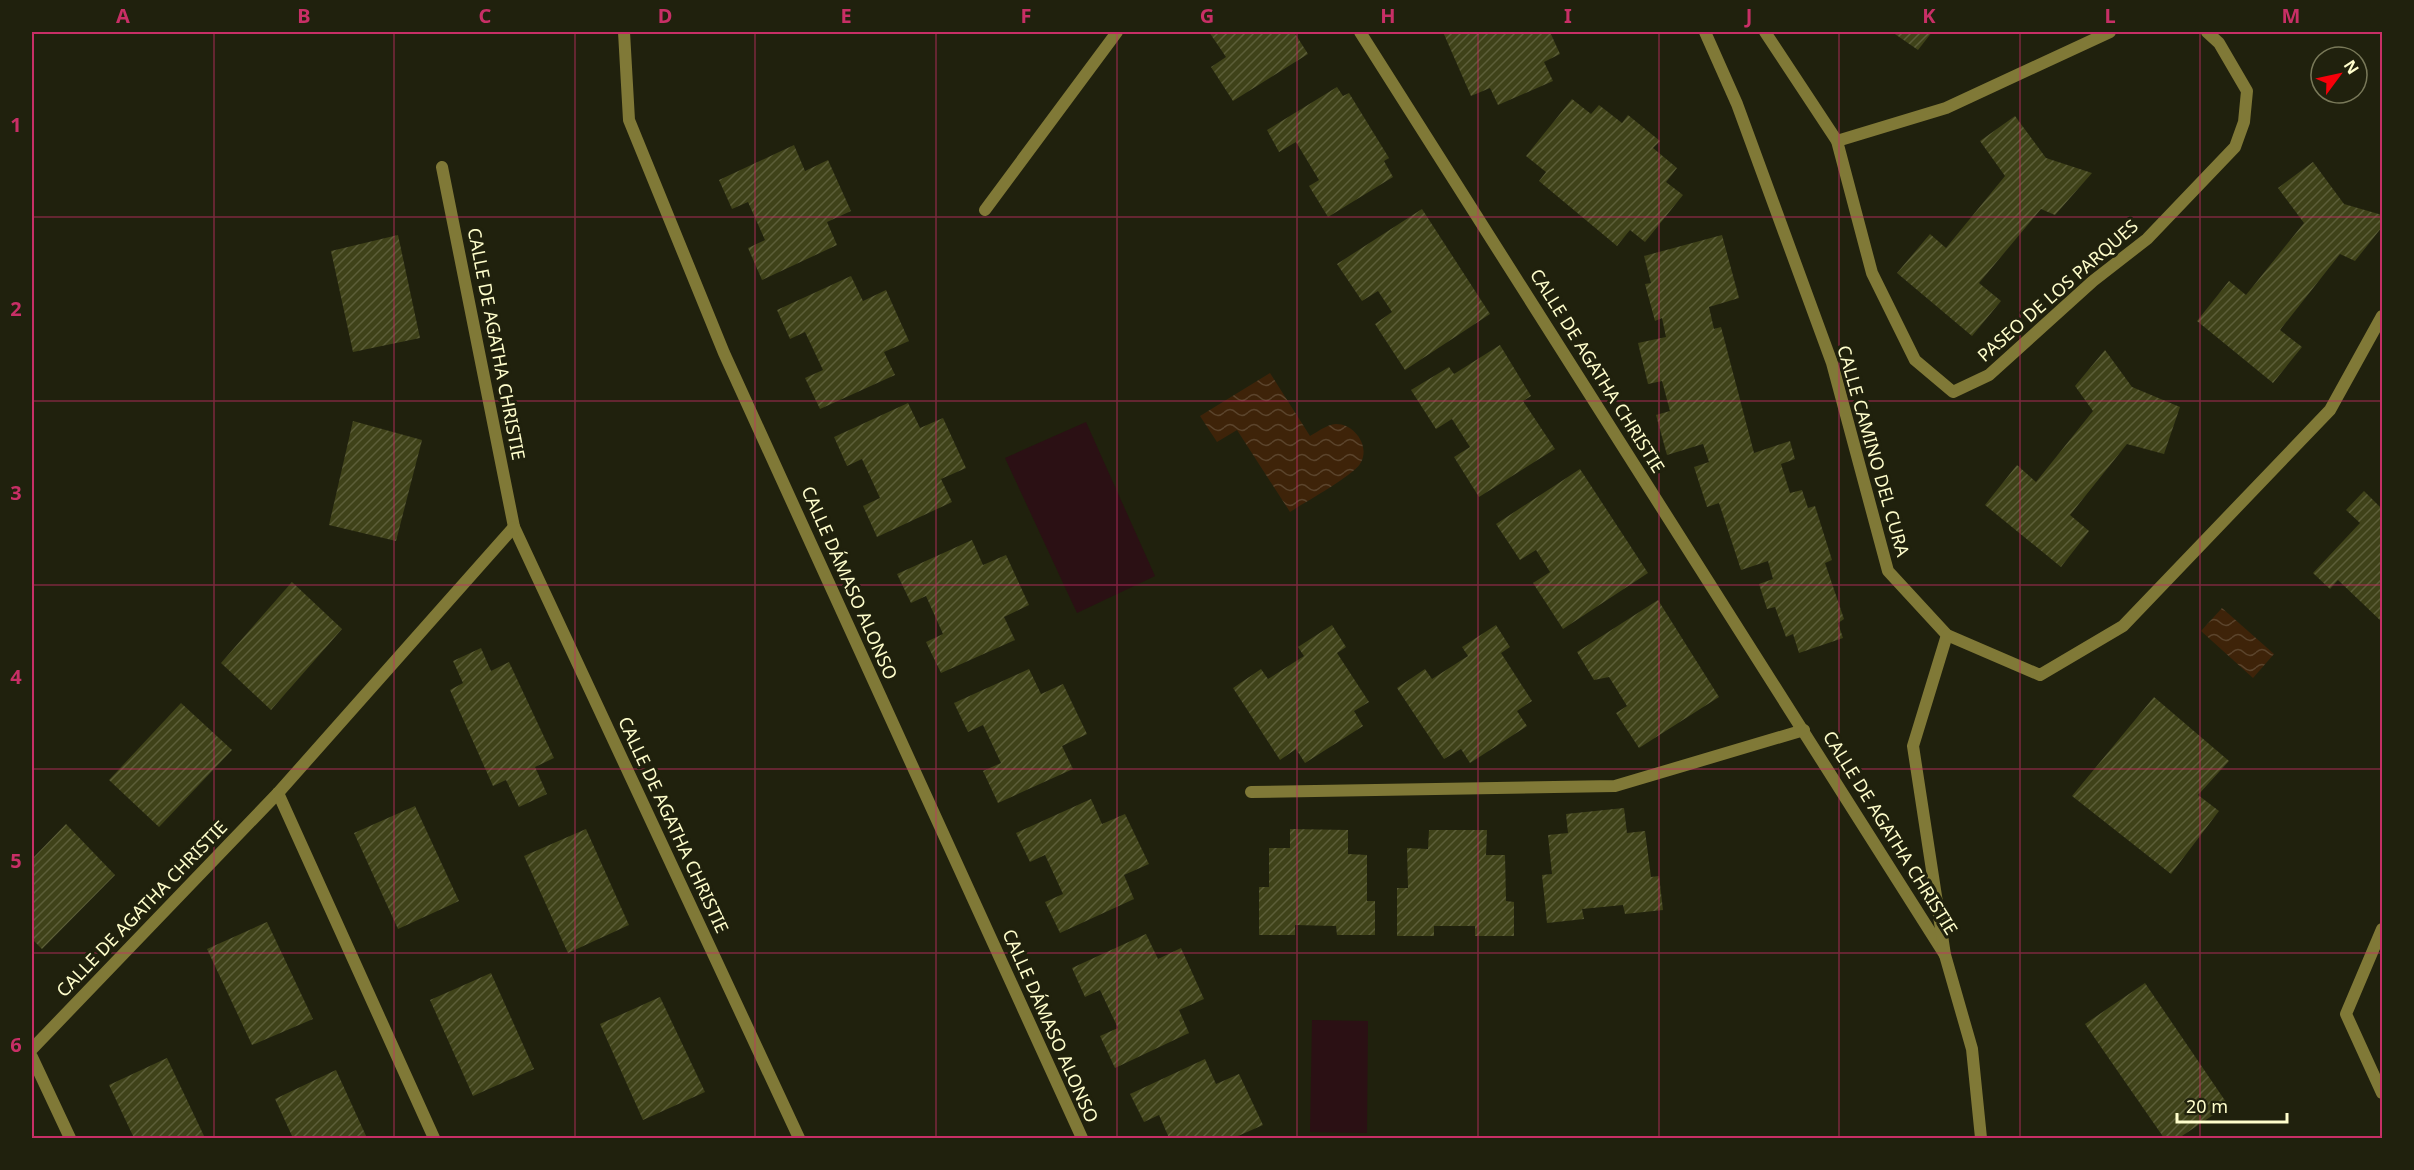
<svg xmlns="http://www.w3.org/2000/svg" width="2414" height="1170" font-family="'Noto Sans',sans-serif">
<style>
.pitch{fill:#2b1014}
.water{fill:url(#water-waves)}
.building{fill:url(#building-hatch)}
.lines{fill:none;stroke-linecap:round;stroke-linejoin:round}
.street{stroke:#807937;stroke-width:12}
.grid{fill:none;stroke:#c82f66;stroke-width:1.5;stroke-opacity:0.55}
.labels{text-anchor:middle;stroke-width:6;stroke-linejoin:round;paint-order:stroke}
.street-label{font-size:18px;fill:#fffecc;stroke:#20210d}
.neatline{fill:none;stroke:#c82f66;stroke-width:2}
.grid-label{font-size:20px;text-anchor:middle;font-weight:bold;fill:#c82f66}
</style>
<defs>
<pattern id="water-waves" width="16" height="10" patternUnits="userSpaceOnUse" patternTransform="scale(1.5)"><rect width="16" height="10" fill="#3e2309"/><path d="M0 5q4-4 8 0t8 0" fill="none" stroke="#5b442c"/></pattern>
<pattern id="building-hatch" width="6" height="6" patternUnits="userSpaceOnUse" patternTransform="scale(1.5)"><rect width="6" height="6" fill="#3f4219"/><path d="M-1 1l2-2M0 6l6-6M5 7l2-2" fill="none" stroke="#5c5e39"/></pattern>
</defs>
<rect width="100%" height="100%" fill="#20210d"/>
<g class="pitch">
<path d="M1086 422 1155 576 1077 613 1005 458Z"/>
<path d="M1312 1020 1368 1021 1367 1133 1310 1132Z"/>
</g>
<g class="water">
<path d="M1270 373 1310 436C1319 431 1326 425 1336 424 1355 424 1371 447 1360 464 1351 477 1305 502 1290 512L1237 430 1217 442 1200 416Z"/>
<path d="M2222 608 2274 654 2253 678 2201 631Z"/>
</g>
<g class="building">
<path d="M1209 32H1294L1308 54 1233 101 1211 67 1226 57Z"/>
<path d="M1443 32H1550L1560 54 1544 62 1553 81 1498 105 1490 88 1471 96Z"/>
<path d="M1892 32H1932L1918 50Z"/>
<path d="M1337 87 1343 96 1349 93 1389 158 1384 161 1393 177 1328 217 1309 186 1319 180 1296 142 1279 152 1267 130Z"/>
<path d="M1572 99 1591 114 1599 105 1622 123 1628 115 1660 141 1653 148 1677 168 1666 182 1683 195 1645 242 1630 230 1617 246 1539 181 1546 172 1526 156Z"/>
<path d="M2015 116 2046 158 2092 173 2055 215 2041 209 1979 283 2001 301 1972 336 1897 273 1930 234 1946 248 2005 176 1980 141Z"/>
<path d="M794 145 805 171 828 160 851 211 827 222 837 245 762 280 748 248 765 240 748 202 732 209 719 180Z"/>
<path d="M2313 162 2344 204 2382 215V227L2355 261 2340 254 2280 330 2302 347 2273 383 2197 321 2229 281 2246 295 2304 223 2278 188Z"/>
<path d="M1422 209 1490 314 1405 370 1375 324 1392 312 1378 291 1362 301 1337 264Z"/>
<path d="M398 235 420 338 353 352 331 251Z"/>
<path d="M1722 235 1739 298 1709 307 1714 329 1721 327 1754 453 1790 441 1795 459 1781 464 1790 493 1802 490 1808 508 1815 506 1832 560 1825 563 1844 619 1838 623 1843 638 1799 653 1793 634 1786 637 1775 607 1767 609 1759 584 1773 579 1768 561 1741 570 1719 503 1707 507 1694 467 1709 462 1703 444 1667 455 1656 415 1670 411 1662 381 1648 384 1638 343 1666 337 1662 318 1655 321 1645 284 1651 283 1644 256Z"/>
<path d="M851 276 863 301 886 290 909 341 884 352 895 375 820 409 805 378 823 370 805 332 790 339 777 310Z"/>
<path d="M1500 345 1531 396 1523 401 1555 449 1479 497 1454 457 1470 447 1452 419 1436 429 1411 390 1449 367 1454 374Z"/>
<path d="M2105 350 2132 387 2180 407 2164 454 2127 444 2070 515 2089 531 2061 567 1985 505 2017 465 2036 482 2093 411 2075 386Z"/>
<path d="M908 403 920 428 943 418 966 468 941 479 952 502 877 537 863 506 880 498 862 459 847 466 834 437Z"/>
<path d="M353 421 422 440 396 541 329 525Z"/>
<path d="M1580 469 1648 573 1563 629 1533 583 1550 572 1536 550 1520 560 1496 524Z"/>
<path d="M2364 491 2382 509V622L2338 580 2330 589 2313 573 2360 523 2346 510Z"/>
<path d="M972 540 983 565 1006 555 1029 605 1004 617 1015 640 941 673 926 642 943 634 926 596 911 603 897 574Z"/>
<path d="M292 582 342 629 271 710 221 663Z"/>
<path d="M1658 600 1719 697 1639 748 1616 713 1627 706 1609 677 1594 680 1577 652Z"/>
<path d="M1332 625 1346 647 1337 653 1369 702 1354 711 1363 726 1305 763 1296 749 1280 760 1233 688 1261 669 1268 679 1304 656 1298 647Z"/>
<path d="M1496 625 1510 647 1501 653 1532 701 1517 711 1527 726 1470 763 1461 749 1444 759 1397 688 1425 669 1432 679 1468 656 1462 647Z"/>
<path d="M481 648 491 671 509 662 554 758 535 767 547 794 519 807 506 780 493 786 450 690 463 683 453 661Z"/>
<path d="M1029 669 1041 694 1063 684 1087 734 1062 746 1073 769 998 803 983 771 1001 763 983 725 968 732 954 703Z"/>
<path d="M2154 697 2229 761 2198 795 2219 811 2171 874 2072 796Z"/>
<path d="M181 703 232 750 159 827 109 780Z"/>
<path d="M1091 799 1102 824 1125 814 1149 864 1124 875 1134 899 1060 933 1045 902 1063 894 1045 855 1030 862 1016 833Z"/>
<path d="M415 806 459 901 398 929 354 833Z"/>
<path d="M1624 808 1627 833 1645 831 1651 877 1659 876 1663 910 1625 914 1623 905 1582 909 1584 919 1547 923 1542 875 1552 874 1548 835 1568 833 1566 814Z"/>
<path d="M66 824 115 875 42 949 32 939V859Z"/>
<path d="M586 829 629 925 568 953 524 856Z"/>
<path d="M1290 829 1348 830V854L1367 855V901H1375V935H1337L1336 926 1295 925V935H1259V887H1269V848H1290Z"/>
<path d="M1429 830H1487L1486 855H1505L1506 901 1514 902V936H1475V926H1434V936H1397V888H1408L1407 848 1428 849Z"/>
<path d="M267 922 313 1019 252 1045 207 949Z"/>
<path d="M1146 934 1158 959 1181 948 1204 999 1179 1010 1189 1033 1115 1068 1100 1036 1118 1028 1100 990 1085 997 1072 968Z"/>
<path d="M491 973 534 1069 473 1096 430 1000Z"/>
<path d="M2145 983 2228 1105 2179 1138H2164L2085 1024Z"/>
<path d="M660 997 705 1092 643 1120 600 1024Z"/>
<path d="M167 1058 205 1138H134L109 1085Z"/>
<path d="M1205 1059 1216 1084 1239 1074 1263 1125 1238 1136 1239 1138H1169L1159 1115 1144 1122 1130 1094Z"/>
<path d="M336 1070 367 1138H293L275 1099Z"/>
</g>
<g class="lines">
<g class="street">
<path d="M624 32 629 120 724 353 1082 1138"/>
<path d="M1360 32 1945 955"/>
<path d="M1705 32 1737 104 1832 363 1888 571 1947 635 2040 675 2123 626 2330 410 2382 316"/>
<path d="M1765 32 1837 141 1872 273 1915 360 1953 392 1989 375 2093 281 2147 239 2235 147 2244 122 2247 91 2219 43 2207 32"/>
<path d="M1837 141 1946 108 2110 32"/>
<path d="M442 167 514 527 799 1138"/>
<path d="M985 210 1117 32"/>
<path d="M1947 635 1913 746 1945 955 1972 1049 1981 1138"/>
<path d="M1251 792 1615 786 1804 730"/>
<path d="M278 793 434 1138"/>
<path d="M2382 929 2346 1014 2382 1093"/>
<path d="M32 1049 278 793 514 527"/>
<path d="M32 1057 70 1138"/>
</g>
</g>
<path class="grid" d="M214 32V1138M394 32V1138M575 32V1138M755 32V1138M936 32V1138M1117 32V1138M1297 32V1138M1478 32V1138M1659 32V1138M1839 32V1138M2020 32V1138M2200 32V1138M32 217H2382M32 401H2382M32 585H2382M32 769H2382M32 953H2382"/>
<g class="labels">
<g class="street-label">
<text transform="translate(2058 291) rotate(-41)" y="6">PASEO DE LOS PARQUES</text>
<text transform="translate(496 344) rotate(79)" y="6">CALLE DE AGATHA CHRISTIE</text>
<text transform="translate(1597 371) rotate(58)" y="6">CALLE DE AGATHA CHRISTIE</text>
<text transform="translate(1873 451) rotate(74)" y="6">CALLE CAMINO DEL CURA</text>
<text transform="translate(849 583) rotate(66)" y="6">CALLE DÁMASO ALONSO</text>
<text transform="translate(673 825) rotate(65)" y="6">CALLE DE AGATHA CHRISTIE</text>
<text transform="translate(1890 833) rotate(58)" y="6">CALLE DE AGATHA CHRISTIE</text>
<text transform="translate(142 909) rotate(-46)" y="6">CALLE DE AGATHA CHRISTIE</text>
<text transform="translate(1050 1026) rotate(66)" y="6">CALLE DÁMASO ALONSO</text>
</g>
</g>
<rect width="2414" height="1170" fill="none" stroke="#20210d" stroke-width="66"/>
<g transform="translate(2339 75) rotate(57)"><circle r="28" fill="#20210d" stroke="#797959" stroke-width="1.5"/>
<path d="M0-4.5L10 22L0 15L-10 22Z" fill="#f7000a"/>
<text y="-9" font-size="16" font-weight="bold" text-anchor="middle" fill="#fffecc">N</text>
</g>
<path d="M2177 1113v9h110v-9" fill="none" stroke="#fffecc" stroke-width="3"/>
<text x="2186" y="1113" font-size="18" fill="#fffecc" stroke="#20210d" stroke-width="4.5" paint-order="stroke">20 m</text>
<rect x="33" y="33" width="2348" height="1104" class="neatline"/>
<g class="grid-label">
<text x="123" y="23">A</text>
<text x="304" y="23">B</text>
<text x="485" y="23">C</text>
<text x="665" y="23">D</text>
<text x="846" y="23">E</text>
<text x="1026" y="23">F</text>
<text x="1207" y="23">G</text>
<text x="1388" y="23">H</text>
<text x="1568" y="23">I</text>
<text x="1749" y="23">J</text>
<text x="1929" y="23">K</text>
<text x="2110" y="23">L</text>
<text x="2291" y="23">M</text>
<text x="16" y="132">1</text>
<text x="16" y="316">2</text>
<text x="16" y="500">3</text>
<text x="16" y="684">4</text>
<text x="16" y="868">5</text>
<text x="16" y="1052">6</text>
</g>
</svg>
